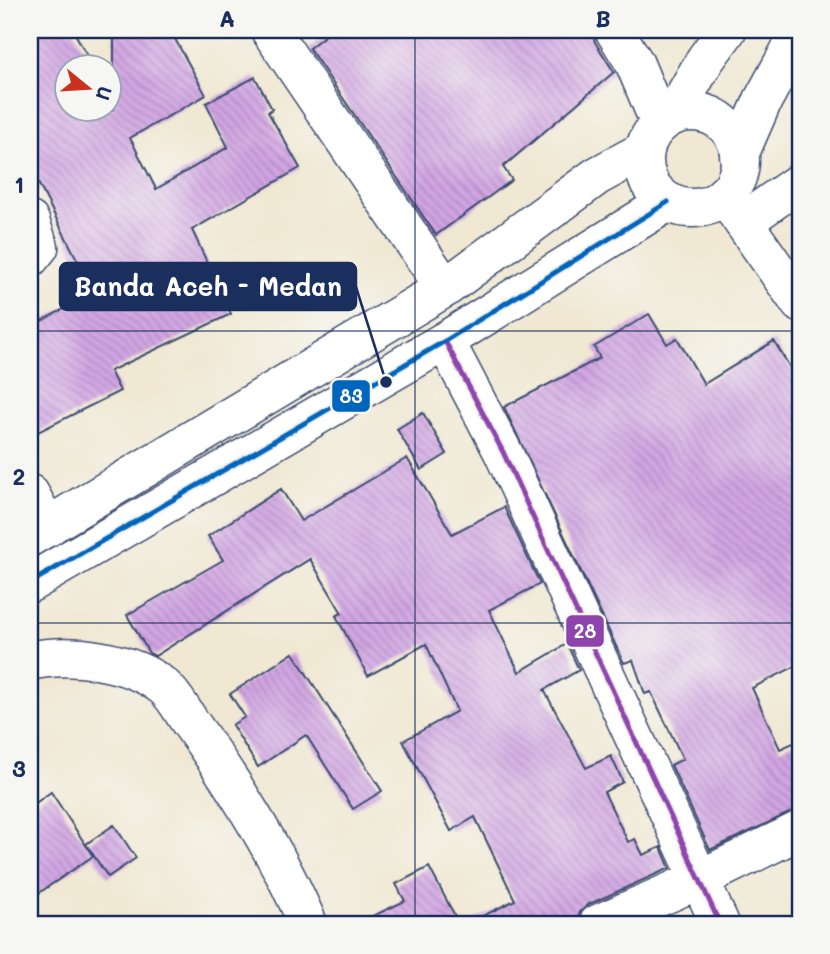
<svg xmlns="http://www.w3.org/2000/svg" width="830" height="954" font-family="Mali,sans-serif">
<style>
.building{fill:url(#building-back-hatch)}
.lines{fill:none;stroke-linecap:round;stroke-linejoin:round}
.minor-casing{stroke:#3b4b70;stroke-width:41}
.major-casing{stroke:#3b4b70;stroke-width:41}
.highway-casing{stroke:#3b4b70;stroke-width:41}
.minor{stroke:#fff;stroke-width:38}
.major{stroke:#fff;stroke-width:38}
.highway{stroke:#fff;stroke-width:38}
.bus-1-casing{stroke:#f6f6f2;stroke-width:10}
.bus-2-casing{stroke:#f6f6f2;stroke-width:10}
.bus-1{stroke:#8e44ad;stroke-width:5}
.bus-2{stroke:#0065bd;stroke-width:5}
.grid{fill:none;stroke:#1b2f5e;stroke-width:2;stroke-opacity:0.55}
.leader{fill:none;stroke:#1b2f5e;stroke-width:2.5}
.callout-dot{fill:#1b2f5e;stroke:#f6f6f2;stroke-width:2.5}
.callout{fill:#1b2f5e;stroke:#1b2f5e;stroke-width:2.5}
.callout-label{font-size:26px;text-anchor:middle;font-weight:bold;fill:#fff}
.line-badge{stroke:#f6f6f2;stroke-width:2.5}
.badge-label{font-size:19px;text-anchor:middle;font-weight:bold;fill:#fff}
.neatline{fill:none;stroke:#1b2f5e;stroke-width:2.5}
.grid-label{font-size:23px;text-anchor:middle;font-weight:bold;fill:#1b2f5e}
</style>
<defs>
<pattern id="building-back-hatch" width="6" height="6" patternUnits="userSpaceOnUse" patternTransform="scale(1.75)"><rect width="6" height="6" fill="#d2a5e3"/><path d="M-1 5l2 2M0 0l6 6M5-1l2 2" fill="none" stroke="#aa87bb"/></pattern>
</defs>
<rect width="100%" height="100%" fill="#f6f6f2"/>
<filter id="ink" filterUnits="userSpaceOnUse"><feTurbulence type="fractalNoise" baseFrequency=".0143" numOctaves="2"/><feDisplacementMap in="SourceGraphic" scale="14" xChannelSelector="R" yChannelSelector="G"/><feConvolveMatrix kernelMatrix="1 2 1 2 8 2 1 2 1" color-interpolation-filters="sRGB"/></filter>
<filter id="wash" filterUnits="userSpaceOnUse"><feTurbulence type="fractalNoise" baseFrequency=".00686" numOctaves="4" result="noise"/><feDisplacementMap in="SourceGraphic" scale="28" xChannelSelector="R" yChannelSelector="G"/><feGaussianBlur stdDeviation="1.57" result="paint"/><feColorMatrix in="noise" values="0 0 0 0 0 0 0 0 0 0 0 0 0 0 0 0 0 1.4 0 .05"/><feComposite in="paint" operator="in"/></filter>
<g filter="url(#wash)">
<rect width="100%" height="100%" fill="#f0e8d3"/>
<g id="blocks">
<g class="building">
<path d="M30 30H73L93 66H66V108H108V98L114 110V30H170L206 95 130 138 156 189 228 147 206 103 255 77 272 109 268 112 300 168 192 230 231 314 110 371 120 391 30 436V327L79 301 70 282 85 275 30 167Z"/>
<path d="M332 30H592L595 42 614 72 503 167 512 180 436 235 309 48Z"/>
<path d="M649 314 667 344 677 338 704 384 774 341 800 384V664L752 688 780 749 800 740V808L710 850 671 765 683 759 651 692 645 694 633 660 624 663 504 407 600 358 594 347Z"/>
<path d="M423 413 447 454 421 470 397 429Z"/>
<path d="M407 458 452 534 504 507 540 584 489 610 519 672 567 644 579 670 544 690 586 768 611 756 623 782 604 792 628 842 635 839 643 855 661 847 670 868 589 904 580 912 577 924H467L515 900 475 817 451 831 403 741 457 711 426 644 368 676 336 616 342 613 310 559 155 656 149 653 127 615 223 560 208 536 281 489 301 521Z"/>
<path d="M293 653 382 791 353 809 306 735 258 767 232 725 245 717 230 694Z"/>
<path d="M51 792 93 856 30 899V807Z"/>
<path d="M114 825 136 858 108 877 86 844Z"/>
<path d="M429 867 459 924H356L405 901 396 884Z"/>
</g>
</g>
</g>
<g filter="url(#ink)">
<use href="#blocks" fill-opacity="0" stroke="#3b4b70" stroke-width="2"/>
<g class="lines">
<defs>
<g id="minor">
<path d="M270 30 445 288"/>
<path d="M614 30 634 62 660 124"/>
<path d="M30 221 39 247 30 258"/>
<path d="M743 222 800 182"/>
<path d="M445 341 503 452 720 924"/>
<path d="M30 494 48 527"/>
<path d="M30 661C70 652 131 660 164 687 175 696 183 713 192 725 236 787 279 855 308 924"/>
<path d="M598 924 700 879 800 830"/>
</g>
<g id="major">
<path d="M673 116 705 60 727 30"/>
<path d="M739 155 763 100 800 32"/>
</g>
<g id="highway">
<circle cx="692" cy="160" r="48"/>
<path d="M724 195 800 303"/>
<path d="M30 537 445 288 597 176 645 150"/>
<path d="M30 583 445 341 668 202"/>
</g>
</defs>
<use href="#minor" class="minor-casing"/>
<use href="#major" class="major-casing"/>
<use href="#highway" class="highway-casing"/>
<use href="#minor" class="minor"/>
<use href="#major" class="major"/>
<use href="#highway" class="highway"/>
<defs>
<path id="bus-1" d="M445 341 503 452 720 924"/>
<path id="bus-2" d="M30 583 445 341 668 202"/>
</defs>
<use href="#bus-1" class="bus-1-casing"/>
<use href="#bus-2" class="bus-2-casing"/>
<use href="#bus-1" class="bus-1"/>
<use href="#bus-2" class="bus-2"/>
</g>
</g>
<path class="grid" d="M415 30V924M30 331H800M30 623H800"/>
<path class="leader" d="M386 382L356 287"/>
<circle class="callout-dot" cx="386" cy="382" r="7"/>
<rect class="callout" x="60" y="263" width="296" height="47" rx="7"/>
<g class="callout-label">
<text x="208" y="296">Banda Aceh - Medan</text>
</g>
<g class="line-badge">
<rect x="331" y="379" width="40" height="34" rx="7" fill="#0065bd"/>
<rect x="565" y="614" width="40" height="34" rx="7" fill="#8e44ad"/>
</g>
<g class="badge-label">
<text x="351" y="403">83</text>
<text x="585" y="638">28</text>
</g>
<rect width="830" height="954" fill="none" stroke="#f6f6f2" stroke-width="77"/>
<g transform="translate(88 88) rotate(108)"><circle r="33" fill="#f6f6f2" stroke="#9ea6b7" stroke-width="2"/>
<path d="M0-5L12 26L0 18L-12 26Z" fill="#c8321e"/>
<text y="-10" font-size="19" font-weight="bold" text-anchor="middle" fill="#1b2f5e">U</text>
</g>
<rect x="38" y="38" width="754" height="878" class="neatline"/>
<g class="grid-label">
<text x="227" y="27">A</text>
<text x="603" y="27">B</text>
<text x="19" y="193">1</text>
<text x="19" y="485">2</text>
<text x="19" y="777">3</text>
</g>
</svg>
